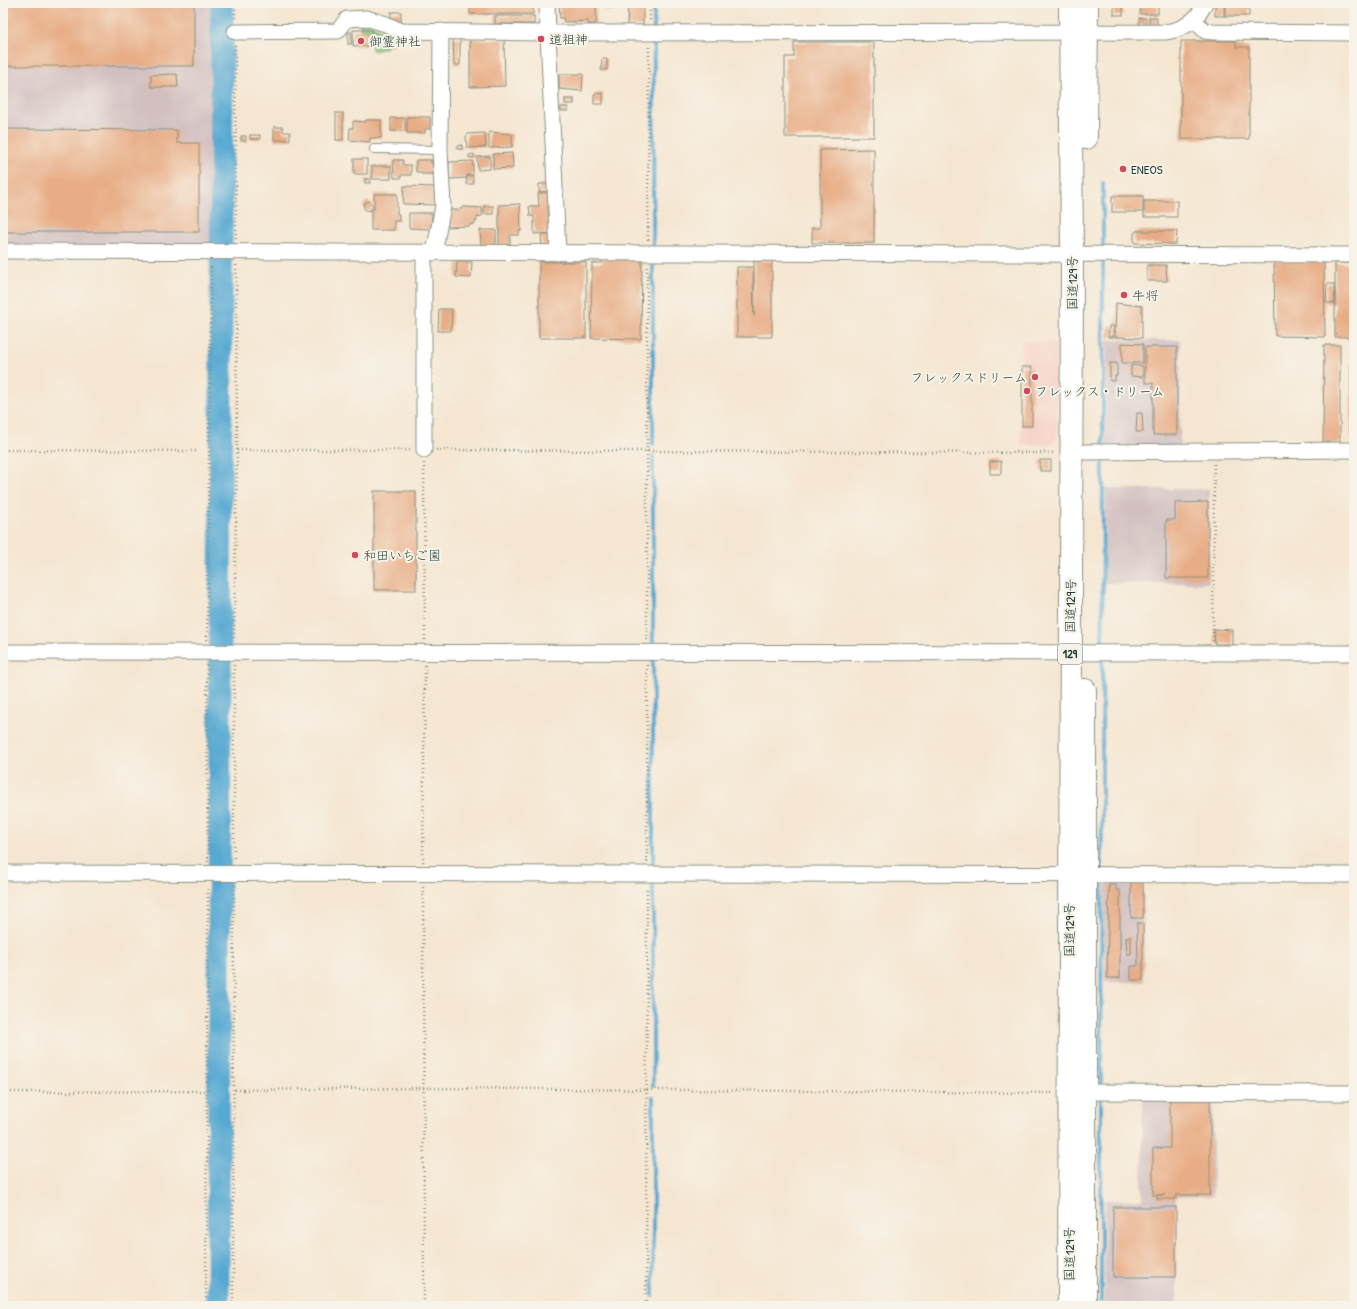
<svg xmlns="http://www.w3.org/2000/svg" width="1357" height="1309" font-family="'Patrick Hand','Klee One',sans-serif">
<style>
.built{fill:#f7d1c7}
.industrial{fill:#d2bfc0}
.green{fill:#88c67d;stroke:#548258}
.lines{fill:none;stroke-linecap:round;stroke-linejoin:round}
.stream{stroke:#57a9d2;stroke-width:4}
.river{stroke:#57a9d2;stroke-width:23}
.building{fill:#e8ad86}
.service-casing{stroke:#8a9282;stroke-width:10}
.minor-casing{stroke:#8a9282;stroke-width:17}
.trunk-casing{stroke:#8a9282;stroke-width:24}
.path{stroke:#8a9282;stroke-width:2.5;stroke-dasharray:1 3;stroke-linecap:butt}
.service{stroke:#fff;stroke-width:8}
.minor{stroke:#fff;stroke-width:15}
.trunk{stroke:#fff;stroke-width:22}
.poi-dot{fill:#d1495b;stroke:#f7f3e8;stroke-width:1.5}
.labels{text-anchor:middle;stroke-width:4;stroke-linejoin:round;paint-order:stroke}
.shield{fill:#f7f3e8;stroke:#60746a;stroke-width:1}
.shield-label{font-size:12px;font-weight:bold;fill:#1f3d34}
.poi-label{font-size:13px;fill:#1f3d34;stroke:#f7f3e8;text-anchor:start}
.street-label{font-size:13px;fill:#1f3d34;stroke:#f7f3e8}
</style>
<rect width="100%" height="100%" fill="#f7f3e8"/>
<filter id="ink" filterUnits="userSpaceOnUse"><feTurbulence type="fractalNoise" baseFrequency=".025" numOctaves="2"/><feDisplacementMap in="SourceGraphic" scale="8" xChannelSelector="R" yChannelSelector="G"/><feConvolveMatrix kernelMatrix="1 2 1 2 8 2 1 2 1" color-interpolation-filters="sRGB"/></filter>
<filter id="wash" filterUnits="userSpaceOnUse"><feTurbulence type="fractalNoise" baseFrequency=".012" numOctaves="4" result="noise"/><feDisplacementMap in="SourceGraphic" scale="16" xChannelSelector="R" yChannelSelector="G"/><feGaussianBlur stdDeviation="0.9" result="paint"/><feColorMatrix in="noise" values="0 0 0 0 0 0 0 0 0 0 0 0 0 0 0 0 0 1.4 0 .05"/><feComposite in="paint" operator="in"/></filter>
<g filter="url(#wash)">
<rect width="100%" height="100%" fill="#f5e6d1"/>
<path class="built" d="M1021 342 1056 343 1057 438 1049 445 1021 444Z"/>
<g class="industrial">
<path d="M3 3H231V247L3 246Z"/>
<path d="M1106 340H1180V447L1106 445Z"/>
<path d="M1106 489H1209V583H1105Z"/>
<path d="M1143 876 1144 982H1105L1104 877Z"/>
<path d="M1143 1095 1213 1096V1196L1176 1197 1177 1306H1104L1105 1200H1142Z"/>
</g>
<path class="green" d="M360 22 367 23 398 37 399 41 376 51 372 50V43H376V33H373L372 30 360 29Z"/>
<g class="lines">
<g class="stream">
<path d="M653 245 654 3"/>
<path d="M1103 251V183"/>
<path d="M653 444V258"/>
<path d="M1103 449V257"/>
<path d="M653 649V456"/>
<path d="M653 864V656"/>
<path d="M653 1085V878"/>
<path d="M1101 1089 1103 455"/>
<path d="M653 1097V1296"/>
<path d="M1101 1301V1095"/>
</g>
<path class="river" d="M218 1306 222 3"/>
</g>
<g id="blocks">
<g class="building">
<rect x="3" y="3" width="191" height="63"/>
<rect x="470" y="3" width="63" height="11"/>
<path d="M559 3H596V24H588V21L564 22 563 18H560Z"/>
<rect x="608" y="3" width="17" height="5"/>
<path d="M628 3H643V26H627Z"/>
<rect x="1114" y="3" width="9" height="12"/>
<rect x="1140" y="3" width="18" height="11"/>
<rect x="1215" y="3" width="9" height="13"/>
<rect x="1225" y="3" width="24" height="13"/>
<rect x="391" y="12" width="10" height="11"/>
<rect x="495" y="16" width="39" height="8"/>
<rect x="1149" y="17" width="8" height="8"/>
<rect x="1139" y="18" width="7" height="7"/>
<path d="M353 30H372V34H376V43H371V46H353Z"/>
<rect x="348" y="32" width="3" height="12"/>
<path d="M453 38H460V65H454Z"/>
<path d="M470 39H504L505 86 470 87Z"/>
<path d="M1181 41H1236V47H1249V139H1181Z"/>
<path d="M794 42H874V137H785V57H794Z"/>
<path d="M602 59H607V70H601Z"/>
<path d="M177 74 178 87H151V75Z"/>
<path d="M559 74H583L582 91 559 89Z"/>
<path d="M603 93V104H594V94Z"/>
<rect x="565" y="99" width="9" height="5"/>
<rect x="561" y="107" width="7" height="4"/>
<rect x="336" y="113" width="7" height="27"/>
<path d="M407 117H430V129H425V133H407Z"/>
<rect x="391" y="118" width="14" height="13"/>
<path d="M366 120H381V138H370V142L349 140 350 128H353V121L366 122Z"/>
<path d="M274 127H283V132H290V140H274Z"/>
<path d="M5 129 177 130V143H199V232H3V142H5Z"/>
<path d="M489 132 512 134V147L489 148Z"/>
<path d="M485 133 486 147 467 148 466 136 468 134Z"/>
<rect x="250" y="135" width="10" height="4"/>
<rect x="241" y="136" width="5" height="5"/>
<path d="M462 145V149H457V146Z"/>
<path d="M874 149V243H812V228H820V150Z"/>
<path d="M512 153 513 168 493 169V154Z"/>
<path d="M474 154V157L469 158V155Z"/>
<path d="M490 156V169L478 170 477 157Z"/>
<rect x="354" y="159" width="13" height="15"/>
<path d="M393 160H403V165H411V175H401V178H394Z"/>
<path d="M416 160H431V163H433V174H421V172H416Z"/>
<path d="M473 161V175H467V178L449 179V162Z"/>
<rect x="372" y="166" width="19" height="13"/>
<path d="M467 176H473V184H466Z"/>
<rect x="365" y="179" width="5" height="4"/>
<path d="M539 184H550V191L539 192Z"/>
<path d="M404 186 437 187V205L403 204Z"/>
<path d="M538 193H551L552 233 534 234V216H530L529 206H539Z"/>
<path d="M374 194H397V214H399V221H394V230H371V210H374Z"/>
<rect x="1112" y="196" width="31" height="16"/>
<rect x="1144" y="201" width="33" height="16"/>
<circle cx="368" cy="206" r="4.5"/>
<path d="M520 204 521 231H519V235H510V245H499V205Z"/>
<rect x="484" y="206" width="9" height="8"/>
<path d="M464 207 482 208V216L477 217V221H475V224H470V226L447 227V210H459Z"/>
<path d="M409 213H432L431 229 409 228Z"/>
<path d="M480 230H496V247H481Z"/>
<path d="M1136 231H1177L1176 244 1134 243V233Z"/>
<path d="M541 235H552V245L542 246Z"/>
<path d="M602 258H642L641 339 591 338 592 263H602Z"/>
<path d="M1274 260 1324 261 1325 337 1275 336Z"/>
<path d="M754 261H772V337H737V267H753L754 316Z"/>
<path d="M457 262H472L471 278 456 277Z"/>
<rect x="539" y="262" width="47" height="76"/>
<rect x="1335" y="263" width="19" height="74"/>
<path d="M1147 265H1166L1167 281H1147Z"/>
<path d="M1327 284H1334L1335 303H1326Z"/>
<path d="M1116 303 1142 306V338L1115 337Z"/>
<path d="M439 309H452L451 331H438Z"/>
<path d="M1109 326H1114L1113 337H1108Z"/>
<path d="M1122 343 1143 344V363H1122Z"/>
<path d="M1324 345H1340V444H1323Z"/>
<rect x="1351" y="346" width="3" height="93"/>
<path d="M1145 347H1177V435H1153V383H1145Z"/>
<path d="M1110 363H1117V376H1115V381H1110Z"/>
<path d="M1131 365 1143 366V377L1131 376Z"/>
<rect x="1022" y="367" width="10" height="59"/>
<path d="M1137 413H1142L1143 432H1136Z"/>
<rect x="1040" y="460" width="11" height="11"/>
<path d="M1001 461V474H990V462Z"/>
<rect x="374" y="491" width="42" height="99"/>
<path d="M1208 502V578H1166V520H1175V503Z"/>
<path d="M1214 629 1232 630V644H1215Z"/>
<rect x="1131" y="881" width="12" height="37"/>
<path d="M1109 885H1116V890H1120V978H1107Z"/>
<path d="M1137 923H1143V980H1131V966H1138Z"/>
<path d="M1126 937H1131V954H1127Z"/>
<path d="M1170 1100H1210V1195H1176V1199H1157V1195H1165H1153V1148H1170Z"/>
<rect x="1113" y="1207" width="63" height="70"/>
</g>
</g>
</g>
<g filter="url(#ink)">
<use href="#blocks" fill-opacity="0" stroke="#8a9282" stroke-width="1"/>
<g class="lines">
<defs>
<path id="service" d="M374 149 440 150"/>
<g id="minor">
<path d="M1194 20 1205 31 1213 32 1354 33"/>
<path d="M235 32 338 31 347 19 366 18 386 24 401 31 548 33 547 3"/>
<path d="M3 251 1354 255"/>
<path d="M424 253V450"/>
<path d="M434 253 443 206 440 150 441 31"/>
<path d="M558 253 548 33 1165 32C1183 30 1197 21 1205 3"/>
<path d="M1085 452 1354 450"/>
<path d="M3 652 1354 653"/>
<path d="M3 873 1354 875"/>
<path d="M1085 1092 1354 1093"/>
</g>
<g id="trunk">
<path d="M1086 138 1087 3"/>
<path d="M1069 1306 1072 253 1070 3"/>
<path d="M1085 1306V690"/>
</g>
</defs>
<use href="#service" class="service-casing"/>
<use href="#minor" class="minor-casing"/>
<use href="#trunk" class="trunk-casing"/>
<g class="path">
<path d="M650 3V20"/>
<path d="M235 18V3"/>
<path d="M235 45 236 238"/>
<path d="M648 240 649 45"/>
<path d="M647 267V640"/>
<path d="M3 450 199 451"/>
<path d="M237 450H411"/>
<path d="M436 450 1055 453"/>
<path d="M424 463 425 640"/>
<path d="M234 638 237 450 236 263"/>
<path d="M207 640 211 265"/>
<path d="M1213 641 1214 464"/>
<path d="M207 665 208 862"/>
<path d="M234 665V860"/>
<path d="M423 862 425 665"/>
<path d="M647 862V665"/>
<path d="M423 887 424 1306"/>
<path d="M235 1090 423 1088 1054 1093"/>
<path d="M3 1092 207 1091"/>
<path d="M206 1306 208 887"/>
<path d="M233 1306 234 885"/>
<path d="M646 1306 647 887"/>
</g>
<use href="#service" class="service"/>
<use href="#minor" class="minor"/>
<use href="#trunk" class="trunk"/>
</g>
</g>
<g class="poi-dot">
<circle cx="541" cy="39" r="4"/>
<circle cx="361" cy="41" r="4"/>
<circle cx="1123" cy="169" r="4"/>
<circle cx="1124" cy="295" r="4"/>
<circle cx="1035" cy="377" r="4"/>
<circle cx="1027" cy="391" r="4"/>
<circle cx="355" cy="555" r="4"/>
</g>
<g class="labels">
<rect class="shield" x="1058" y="644" width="24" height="20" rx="3"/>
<g class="shield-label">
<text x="1070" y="658">129</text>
</g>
<g class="poi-label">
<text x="549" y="44">道祖神</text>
<text x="369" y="46">御霊神社</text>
<text x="1131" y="174">ENEOS</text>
<text x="1132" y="300">牛将</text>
<text x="1027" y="382" text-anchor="end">フレックスドリーム</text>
<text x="1035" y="396">フレックス・ドリーム</text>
<text x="363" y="560">和田いちご園</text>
</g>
<g class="street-label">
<text transform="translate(1072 283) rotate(-90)" y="5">国道129号</text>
<text transform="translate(1070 606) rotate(-89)" y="5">国道129号</text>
<text transform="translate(1069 930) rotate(-90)" y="5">国道129号</text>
<text transform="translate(1069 1254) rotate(-90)" y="5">国道129号</text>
</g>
</g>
<rect width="1357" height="1309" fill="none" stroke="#f7f3e8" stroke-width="16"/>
</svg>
